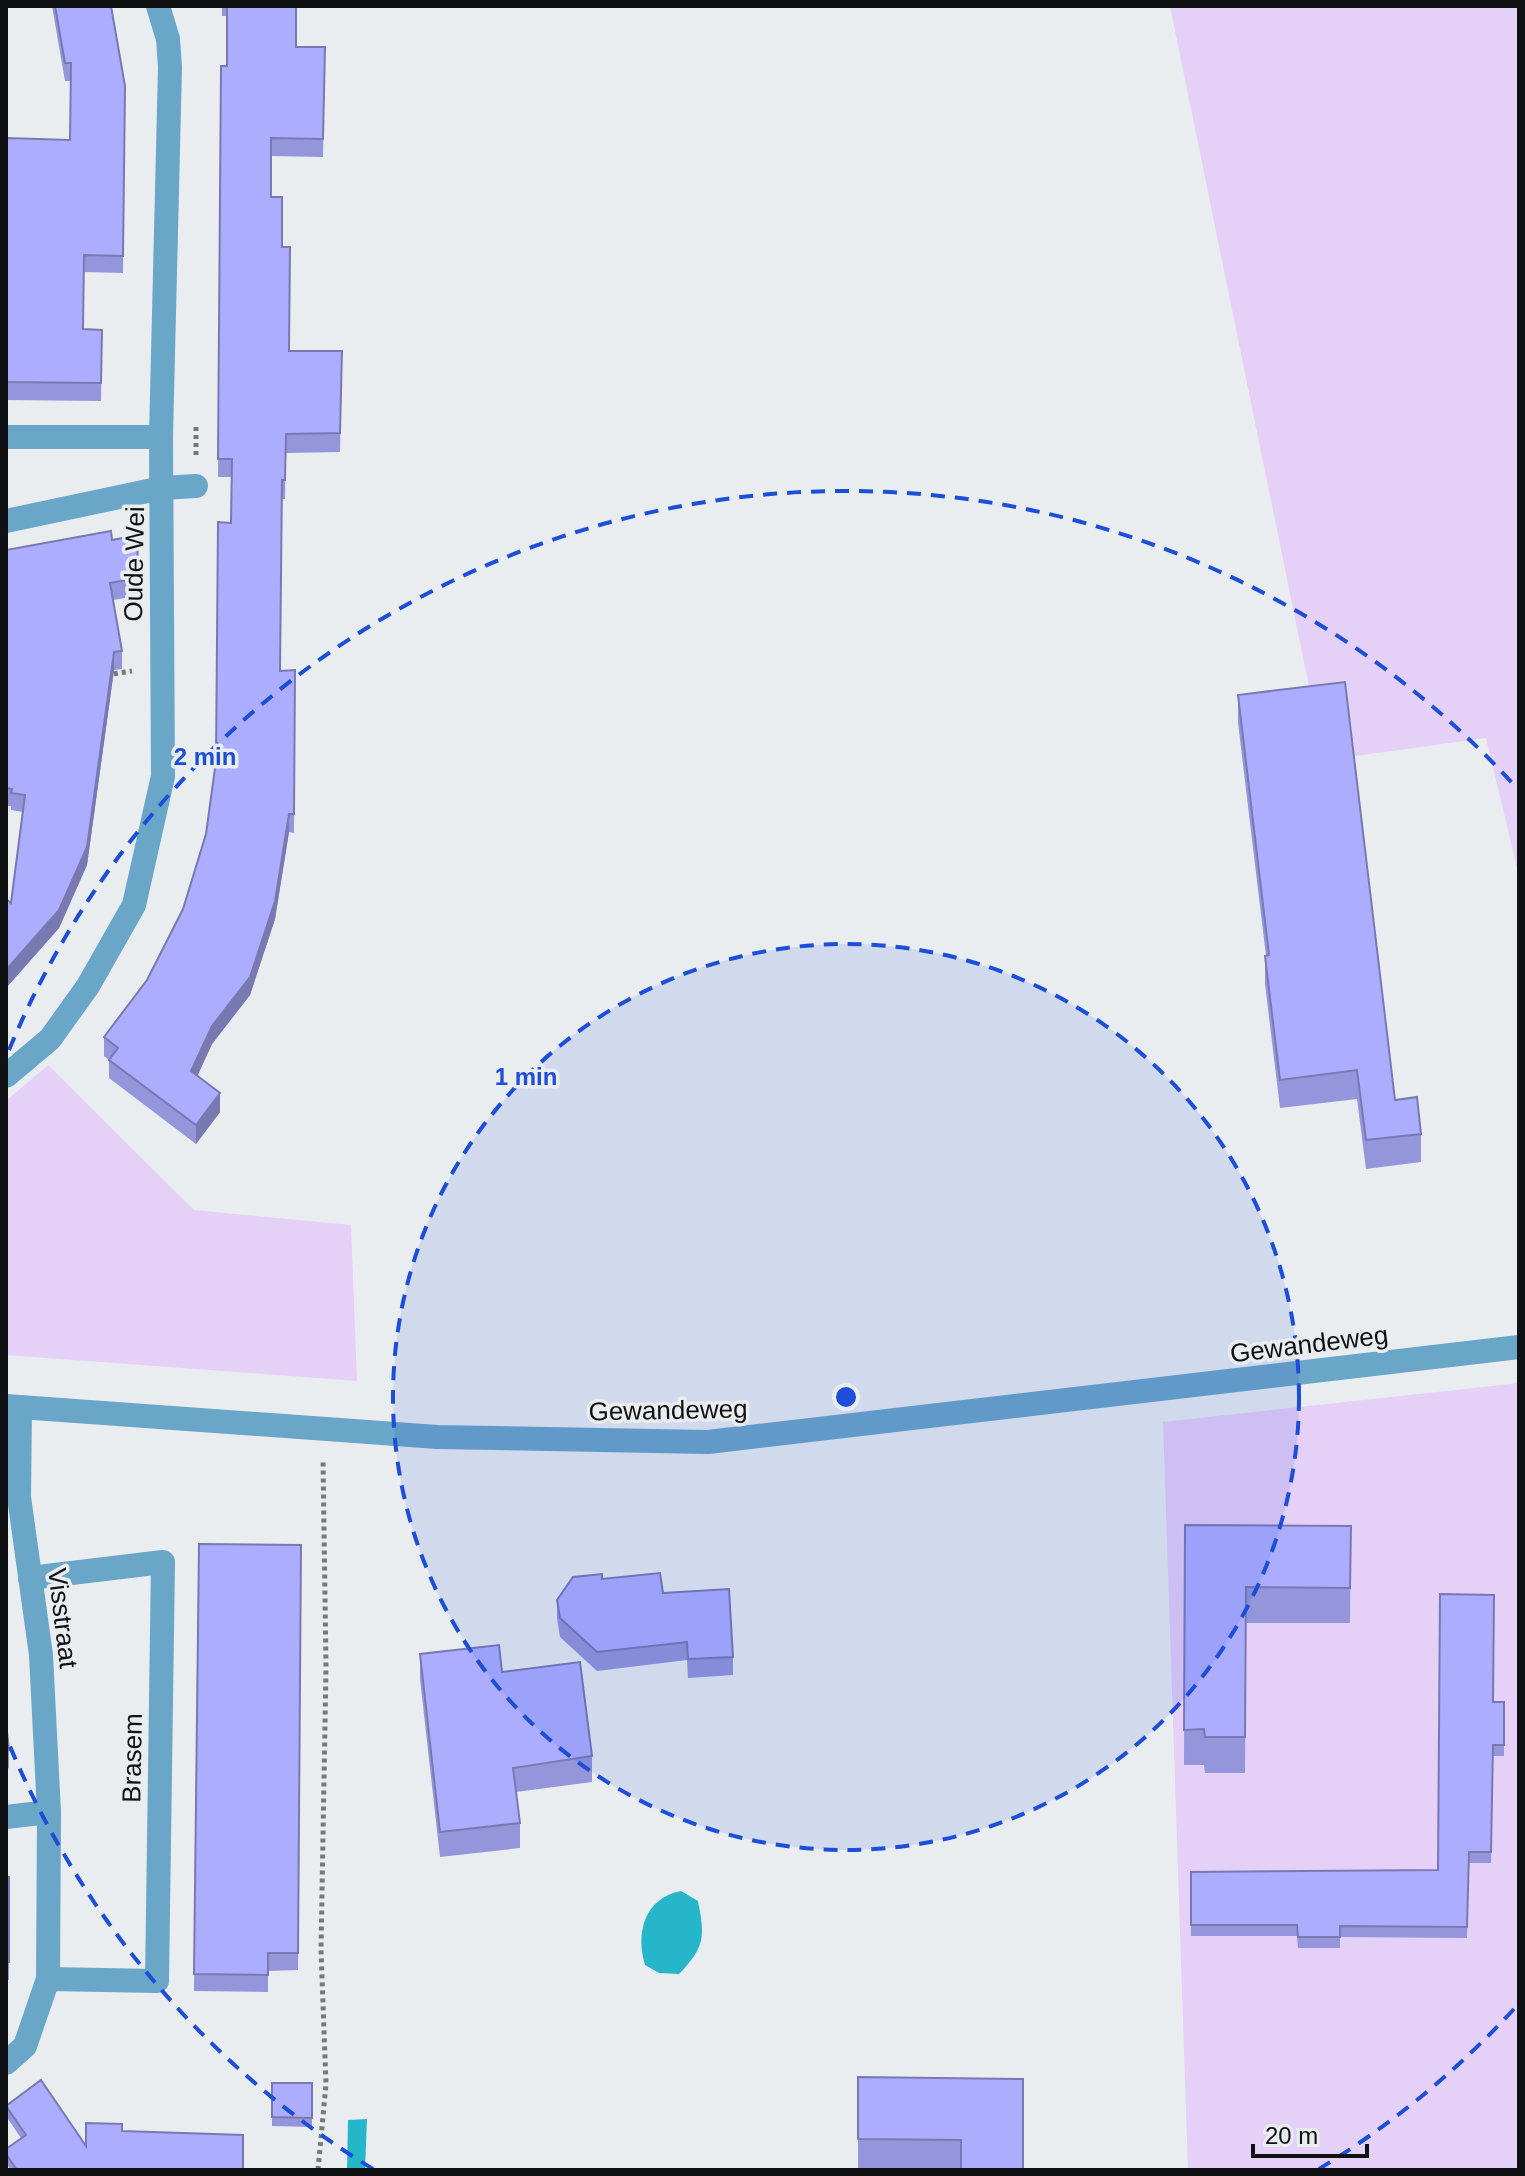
<svg xmlns="http://www.w3.org/2000/svg" width="1525" height="2176" font-family="Helvetica,sans-serif">
<style>
.green{fill:#e5d0f8}
.water{fill:#26b6ca}
.lines{fill:none;stroke-linecap:round;stroke-linejoin:round}
.path{stroke:#76787a;stroke-width:5;stroke-dasharray:4 4;stroke-linecap:butt}
.minor{stroke:#6aa6c7;stroke-width:24}
.wall{fill:#9595db}
.shaded-wall{fill:#7979b2}
.building{fill:#adadff;stroke:#7979b2;stroke-width:2}
.ring{fill:none;stroke:#1d4ed8;stroke-width:4;stroke-dasharray:14 10}
.labels{text-anchor:middle;stroke-width:7;stroke-linejoin:round;paint-order:stroke}
.street-label{font-size:26px;fill:#101112;stroke:#eaedf0}
.centre{fill:#1d4ed8;stroke:#eaedf0;stroke-width:4}
.ring-label{font-size:24px;text-anchor:middle;font-weight:bold;fill:#1d4ed8;stroke:#eaedf0;stroke-width:7;stroke-linejoin:round;paint-order:stroke}
</style>
<rect width="100%" height="100%" fill="#eaedf0"/>
<g class="green">
<path d="M1170 6H1519V876L1486 738 1348 757 1325 765Z"/>
<path d="M48 1065 194 1210 351 1225 357 1381 6 1355V1101Z"/>
<path d="M1519 1383V2170H1188L1163 1422Z"/>
</g>
<g class="water">
<path d="M681 1891 698 1901C705 1937 705 1947 679 1974L659 1973 645 1965C635 1932 645 1898 681 1891Z"/>
<path d="M367 2119 365 2170H347L348 2120Z"/>
</g>
<g class="lines">
<g class="path">
<path d="M196 427V457"/>
<path d="M106 675 132 671"/>
<path d="M318 2170 326 2084 321 1950 326 1667 323 1459"/>
</g>
<g class="minor">
<path d="M6 437H161"/>
<path d="M6 521 162 488 196 486"/>
<path d="M6 1076 50 1039 88 986 134 905 163 776 161 437 170 67 168 39 158 6"/>
<path d="M6 1406 437 1437 708 1442 1519 1347"/>
<path d="M30 1578 163 1562 157 1981 48 1979"/>
<path d="M6 1817 49 1812"/>
<path d="M6 2063 25 2046 48 1979 49 1812 41 1655 19 1497 20 1407"/>
</g>
</g>
<g class="wall">
<path d="M52 6H111L125 86 123 273 84 272 83 329 102 330 101 401 6 400V138L70 140V81H65Z"/>
<path d="M222 6H296V47H325L323 157 271 156V197L282 247 290 351H342L340 452 286 453 285 499H282L280 671 295 670 294 833 289 832 275 919 250 995 212 1044 197 1076 220 1112 196 1144 109 1078V1060L104 1056V1037L147 980 183 909 206 834 216 761 231 523 232 477H218L221 66H227V16H222Z"/>
<path d="M138 535 137 596 113 600 122 651V669L114 670 87 865 59 928 6 988V899L11 903 23 812 11 810V806H6V550L112 540Z"/>
<path d="M1238 695 1395 1100 1421 1134V1162L1366 1169 1357 1099 1280 1108 1265 984V956H1266L1238 723Z"/>
<path d="M1185 1525 1351 1526 1350 1623H1246L1245 1773H1205L1204 1765H1184Z"/>
<path d="M199 1544 301 1545 298 1970 268 1971V1992L194 1991Z"/>
<path d="M602 1579 663 1593 733 1657V1675L688 1678 687 1660 597 1671 560 1637 557 1618V1600Z"/>
<path d="M420 1654 502 1672 592 1756V1782L516 1792 520 1823V1848L440 1857 420 1679Z"/>
<path d="M1493 1702H1504V1756H1493L1491 1863H1469L1467 1938 1340 1937V1948H1298L1297 1936H1191V1872L1438 1870Z"/>
<path d="M6 1722 9 1750V1768L6 1769Z"/>
<path d="M6 1877 9 1962V1980H6Z"/>
<path d="M858 2077 1023 2170H858Z"/>
<path d="M272 2083H312V2127L272 2126Z"/>
<path d="M6 2106 86 2146 122 2131 243 2170H11L6 2163V2149L21 2138 6 2116Z"/>
</g>
<g class="shaded-wall">
<path d="M114 652V670L87 865 59 928 6 988V970Z"/>
<path d="M289 814V832L275 919 250 995 212 1044 191 1090V1071Z"/>
<path d="M220 1093V1112L196 1144V1125Z"/>
</g>
<g class="building">
<path d="M55 6H111L125 86 123 256 84 255 83 329 102 330 101 383 6 382V138L70 140 71 63H65Z"/>
<path d="M227 6H296V47H325L323 139 271 138V197H282V247H290L289 351H342L340 433 286 434 285 480H282L280 671 295 670 294 814H289L275 901 250 977 212 1026 191 1071 220 1093 196 1125 109 1060 118 1048 104 1037 147 980 183 909 206 834 216 761 218 522 231 523 232 459H218L221 66H227Z"/>
<path d="M111 531 112 540 138 535 137 578 110 583 122 651 114 652 87 847 59 910 6 970V899L11 903 25 795 11 793 12 789 6 788V550Z"/>
<path d="M1345 682 1395 1100 1417 1097 1421 1134 1366 1140 1357 1070 1280 1080 1265 956 1269 955 1238 695Z"/>
<path d="M1185 1525 1351 1526 1350 1588 1246 1587 1245 1737H1205L1204 1729 1184 1730Z"/>
<path d="M199 1544 301 1545 298 1953H268V1975L194 1974Z"/>
<path d="M660 1573 663 1593 729 1589 733 1657 688 1659 687 1642 597 1652 560 1618 557 1600 573 1577 602 1574V1579Z"/>
<path d="M1440 1594 1494 1595 1493 1702H1504V1745H1493L1491 1852H1469L1467 1927 1340 1926V1937H1298L1297 1925H1191V1872L1438 1870Z"/>
<path d="M499 1645 502 1672 580 1662 592 1756 513 1768 520 1823 440 1832 420 1654Z"/>
<path d="M6 1722 9 1750 6 1751Z"/>
<rect x="6" y="1877" width="3" height="85"/>
<path d="M858 2077 1023 2079V2170H961V2140L858 2139Z"/>
<path d="M41 2080 86 2146V2123L122 2124V2131L243 2135V2170H17L6 2154V2149L26 2135 6 2106Z"/>
<path d="M272 2083H312V2118L272 2117Z"/>
</g>
<circle cx="846" cy="1397" r="453" fill="#1d4ed8" fill-opacity=".12"/>
<g class="ring">
<circle cx="846" cy="1397" r="453"/>
<path d="M1514 2009A906 906 0 0 1 1319 2169M373 2169A906 906 0 0 1 9 1744M9 1050A906 906 0 0 1 1514 785"/>
</g>
<g class="labels">
<g class="street-label">
<text transform="translate(134 564) rotate(-89)" y="9">Oude Wei</text>
<text transform="translate(1309 1344) rotate(-7)" y="9">Gewandeweg</text>
<text transform="translate(668 1410) rotate(-1)" y="9">Gewandeweg</text>
<text transform="translate(63 1618) rotate(83)" y="9">Visstraat</text>
<text transform="translate(132 1758) rotate(-89)" y="9">Brasem</text>
</g>
</g>
<circle cx="846" cy="1397" r="12" class="centre"/>
<g class="ring-label">
<text x="205" y="765">2 min</text>
<text x="526" y="1085">1 min</text>
</g>
<rect width="1525" height="2176" fill="none" stroke="#101112" stroke-width="16"/>
<path d="M1253 2144v12h114v-12" fill="none" stroke="#101112" stroke-width="4"/>
<text x="1265" y="2144" font-size="24" fill="#101112" stroke="#eaedf0" stroke-width="6" paint-order="stroke">20 m</text>
</svg>
